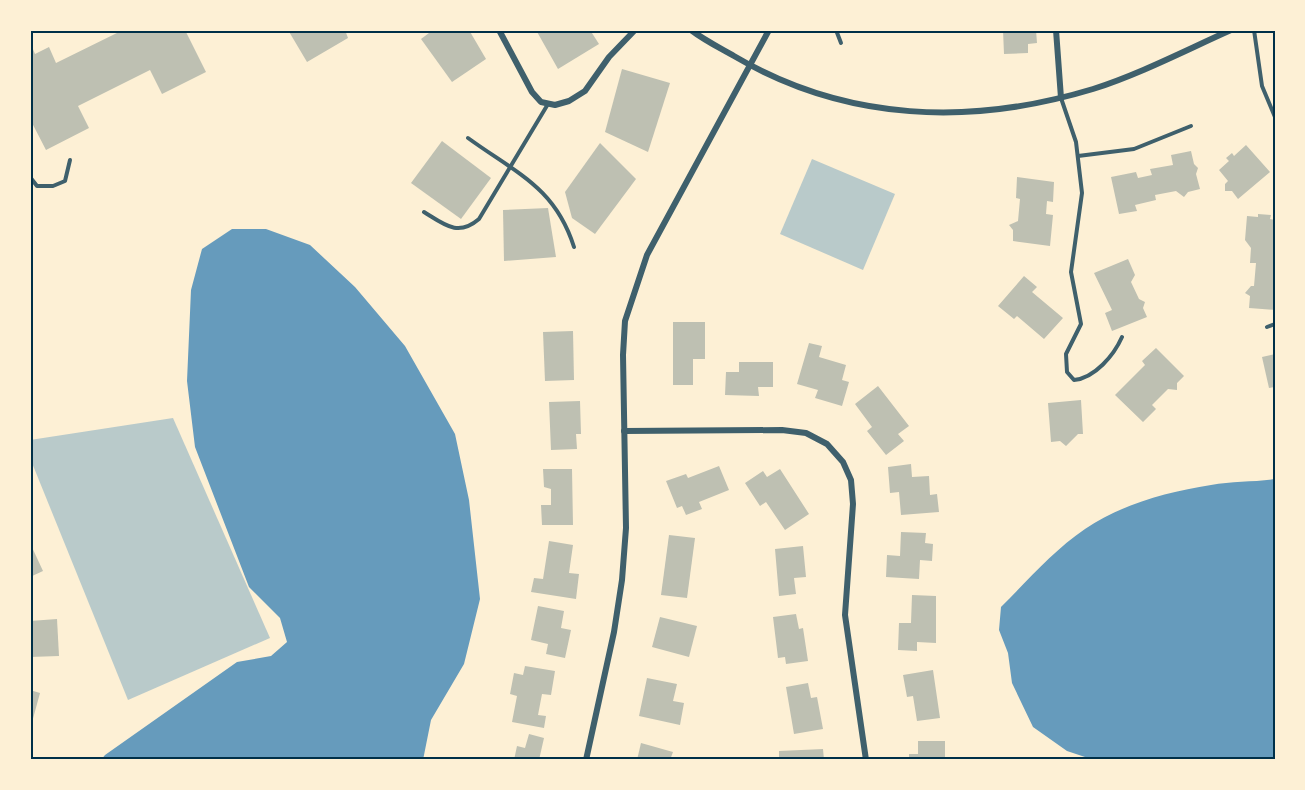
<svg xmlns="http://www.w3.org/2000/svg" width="1305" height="790" font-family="Montserrat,sans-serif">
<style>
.green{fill:#b9caca}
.water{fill:#669bbc}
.building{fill:#bec0b2}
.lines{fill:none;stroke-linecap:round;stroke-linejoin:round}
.service{stroke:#3f606c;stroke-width:4}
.minor{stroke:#3f606c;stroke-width:6}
.neatline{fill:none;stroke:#003049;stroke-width:2}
</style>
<rect width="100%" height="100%" fill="#fdf0d5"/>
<g class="green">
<path d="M812 159 895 194 863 270 780 234Z"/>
<path d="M173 418 270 638 128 700 30 458V440Z"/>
</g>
<g class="water">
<path d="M232 229H266L310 245 355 287 405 346 455 434 469 500 480 599 464 664 431 720 423 760H101L105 755 237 662 271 656 287 642 280 618 249 587 195 447 187 381 191 290 202 249Z"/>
<path d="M1275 479V760H1094L1067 751 1033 727 1012 683 1008 653 999 630 1001 607C1028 580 1054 550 1085 529 1122 504 1167 492 1211 485 1232 481 1254 482 1275 479Z"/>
</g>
<g class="building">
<path d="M123 30H185L206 72 162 94 150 70 78 106 89 128 46 150 30 119V42L35 54 49 47 56 63Z"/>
<path d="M288 30H345L348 38 307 62Z"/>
<path d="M433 30H469L486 59 452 82 421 39Z"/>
<path d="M536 30H590L599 44 558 69Z"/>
<path d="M1003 30H1036L1037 43 1028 44V53L1004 54Z"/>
<path d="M622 69 670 83 648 152 605 132Z"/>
<path d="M442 141 491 178 461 219 411 183Z"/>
<path d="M600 143 636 179 595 234 572 218 565 192Z"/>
<path d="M1246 145 1270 172 1238 199 1232 191H1225V184L1228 181 1219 170 1229 161 1226 158 1232 153 1234 156Z"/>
<path d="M1191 151 1194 164 1198 168 1196 174 1200 189 1188 192 1184 197 1176 191 1155 195 1156 200 1135 205 1137 211 1119 214 1111 177 1136 172 1138 178 1152 175 1150 169 1173 165 1171 155Z"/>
<path d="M1017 177 1054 182 1053 202 1047 201 1046 214 1053 215 1050 246 1013 241V230L1009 225 1018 221 1020 199 1016 198Z"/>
<path d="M548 208 556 257 504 261 503 210Z"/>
<path d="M1258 214 1271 215 1270 219 1275 220V310L1249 308 1250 296 1245 293 1251 286H1254L1256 263H1250L1251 248 1245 240 1247 216 1258 217Z"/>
<path d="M1128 259 1135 275 1131 282 1139 299 1145 302 1143 308 1147 317 1112 331 1105 313 1112 310 1094 273Z"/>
<path d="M1024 276 1037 287 1032 292 1063 318 1044 339 1017 316 1014 319 998 306Z"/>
<path d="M673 322H705V359H693V385H673Z"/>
<path d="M573 331 574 380 545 381 543 332Z"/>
<path d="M809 343 822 346 819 357 846 365 842 380 849 382 842 406 815 398 818 390 797 384Z"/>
<path d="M1156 348 1184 376 1177 383V390L1168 389 1152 405 1156 409 1143 422 1115 395 1145 365 1142 361Z"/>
<path d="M1275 354V387L1269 388 1262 357Z"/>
<path d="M739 362H773V387H758L759 396 725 395 726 372H739Z"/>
<path d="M878 386 909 426 898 434 904 441 886 455 867 431 872 427 855 404Z"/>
<path d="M1081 400 1083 434H1078L1066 446 1060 441 1051 442 1048 403Z"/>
<path d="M580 401 581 434H576L577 449 551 450 549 402Z"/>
<path d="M911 464 912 477 929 476 930 495 937 494 939 512 901 515 899 492 890 493 888 467Z"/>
<path d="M719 466 729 490 699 502 702 509 686 515 682 506 677 508 666 481 686 474 688 478Z"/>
<path d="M543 469H572L573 525H542L541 505H551V489L544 487Z"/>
<path d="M780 469 809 514 785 530 766 502 760 506 745 483 763 471 767 477Z"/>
<path d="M901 532 926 533 925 543 933 544 932 561 920 560 919 579 886 577 887 555 900 556Z"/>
<path d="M669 535 695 538 687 598 661 595Z"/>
<path d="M549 541 573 545 569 573 579 574 576 599 531 592 534 578 543 579Z"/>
<path d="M30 543 43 571 30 577Z"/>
<path d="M803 546 806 577 794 578 796 594 779 596 775 549Z"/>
<path d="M912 595 936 596V643L917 642V651L898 650 899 623H911Z"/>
<path d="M538 606 564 611 561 628 571 630 565 658 546 654 548 644 531 640Z"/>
<path d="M796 614 799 629 803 628 808 661 786 664 785 657 778 658 773 617Z"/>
<path d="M660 617 697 626 689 657 652 647Z"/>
<path d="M57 619 59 656 30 657V621Z"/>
<path d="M525 666 555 671 551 695 542 694 538 715 546 716 544 728 512 722 517 696 510 694 514 673 523 675Z"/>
<path d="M933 670 940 718 917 721 913 696 907 697 903 675Z"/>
<path d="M647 678 677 684 673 701 684 703 680 725 639 716Z"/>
<path d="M808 683 811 698 817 697 823 729 794 734 786 687Z"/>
<path d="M30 690 40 693 31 726H30Z"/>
<path d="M529 734 544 738 539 760H514L517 746 525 748Z"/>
<path d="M918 741H945V760H909V754H918Z"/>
<path d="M641 743 673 752 670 760H637Z"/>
<path d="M823 749 824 760H779V751Z"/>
</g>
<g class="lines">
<g class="service">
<path d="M836 30 841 43"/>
<path d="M1254 30 1262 86 1275 117"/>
<path d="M1061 98 1076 142 1082 193 1071 272 1081 324 1066 354 1067 372 1074 380C1095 378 1114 355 1122 337"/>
<path d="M468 138C516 173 555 187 574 247"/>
<path d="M1078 156 1134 149 1191 126"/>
<path d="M30 177 37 186H53L65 181 70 160"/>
<path d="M424 212C445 225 458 237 479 219L548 104"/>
<path d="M1267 327 1275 324"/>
</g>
<g class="minor">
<path d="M499 30 532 92 541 102 555 105 569 101 585 91 609 57 635 30"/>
<path d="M691 30C704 40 720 48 734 56 846 122 971 126 1093 89 1140 74 1186 50 1231 30"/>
<path d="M1056 30 1061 98"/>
<path d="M624 431 782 430 806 433 827 444 843 462 851 480 853 504 845 615 866 760"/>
<path d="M586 760 614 632 622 580 626 528 623 355 625 321 647 255 769 30"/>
</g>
</g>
<rect width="1305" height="790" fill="none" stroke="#fdf0d5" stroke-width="63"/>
<rect x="32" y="32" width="1242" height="726" class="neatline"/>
</svg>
